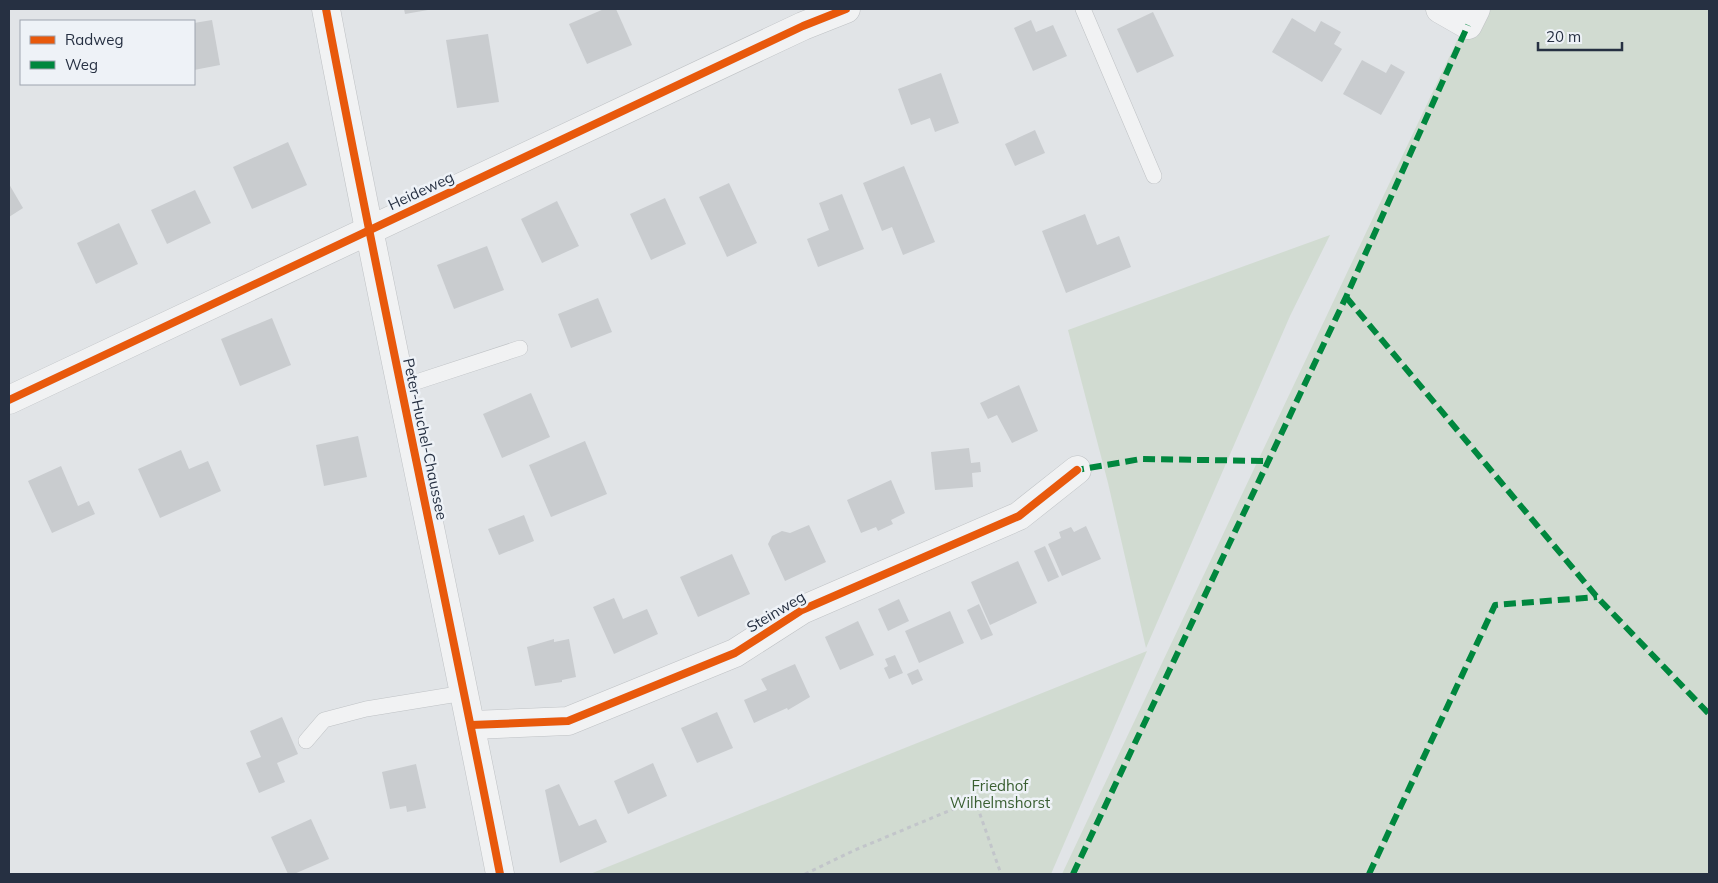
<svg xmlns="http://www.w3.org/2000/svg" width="1718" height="883" font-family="Mulish,sans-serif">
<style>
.green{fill:#d1dbd1}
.building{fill:#c9cccf}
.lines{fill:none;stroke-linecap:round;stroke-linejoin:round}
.service-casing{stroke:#bfc2c5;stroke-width:16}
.minor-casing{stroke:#bfc2c5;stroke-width:29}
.tertiary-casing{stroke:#bfc2c5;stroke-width:29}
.path{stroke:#c2c5ca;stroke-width:3;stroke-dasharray:4 4;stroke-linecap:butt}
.service{stroke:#f1f2f3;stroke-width:15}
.minor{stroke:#f1f2f3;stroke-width:28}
.tertiary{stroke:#f1f2f3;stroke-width:28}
.quiet{stroke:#00873e;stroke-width:6;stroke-dasharray:12 6;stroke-linecap:butt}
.cycleway-casing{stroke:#eef2f7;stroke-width:11}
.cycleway{stroke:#e8590c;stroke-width:8}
.labels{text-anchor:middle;stroke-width:5;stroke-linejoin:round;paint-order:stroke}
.street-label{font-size:15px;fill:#263042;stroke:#eef2f7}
.park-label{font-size:15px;fill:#3a5f32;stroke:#eef2f7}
</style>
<rect width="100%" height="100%" fill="#e1e4e7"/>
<g class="green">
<path d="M1472 9H1709V874H1062Z"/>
<path d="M1330 235 1290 316 1146 648 1108 483 1068 330Z"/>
<path d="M1147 651 1051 874H590Z"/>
</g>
<g class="building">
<path d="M404 9H428V10L405 14Z"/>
<path d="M604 9H616L632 45 587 64 569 24Z"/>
<path d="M1153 12 1174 56 1137 73 1117 29Z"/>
<path d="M1292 18 1315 32 1321 21 1341 32 1334 44 1342 49 1322 82 1272 52Z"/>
<path d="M212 20 220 65 194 70V23Z"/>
<path d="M1031 20 1036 32 1053 25 1067 56 1033 71 1014 28Z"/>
<path d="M488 34 499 102 457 108 446 40Z"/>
<path d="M1362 60 1386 73 1391 64 1405 72 1381 115 1343 94Z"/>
<path d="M941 73 959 123 935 132 930 118 911 125 898 89Z"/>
<path d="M1035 130 1045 153 1015 166 1005 144Z"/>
<path d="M288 142 307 185 252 209 233 167Z"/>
<path d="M904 166 935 242 903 255 892 227 882 231 863 183Z"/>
<path d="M729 183 757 243 727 257 699 197Z"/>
<path d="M9 184 23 208 9 217Z"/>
<path d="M195 190 211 223 167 244 151 210Z"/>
<path d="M842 194 864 249 818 267 807 239 829 230 819 203Z"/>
<path d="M665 198 686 244 651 260 630 214Z"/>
<path d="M557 201 579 246 542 263 521 219Z"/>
<path d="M1085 214 1097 245 1119 236 1131 267 1066 293 1042 231Z"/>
<path d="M119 223 138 264 96 284 77 243Z"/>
<path d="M487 246 504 290 454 309 437 265Z"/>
<path d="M598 298 612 332 571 348 558 314Z"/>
<path d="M272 318 291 365 240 386 221 339Z"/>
<path d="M1019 385 1038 431 1012 443 997 415 988 419 980 403Z"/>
<path d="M531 393 550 437 502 458 483 414Z"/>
<path d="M358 436 367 477 324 486 316 445Z"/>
<path d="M585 441 607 494 551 517 529 465Z"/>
<path d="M969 448 971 463 980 462 981 472 972 473 973 487 935 490 931 452Z"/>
<path d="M181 450 189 469 208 461 221 491 160 518 138 469Z"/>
<path d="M61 466 78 506 89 501 95 514 52 533 28 481Z"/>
<path d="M891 480 905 513 891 520 893 524 878 531 876 527 861 533 847 500Z"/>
<path d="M524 515 534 541 499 555 488 529Z"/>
<path d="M809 525 826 562 785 581 768 544 772 536 782 531 790 533Z"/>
<path d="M1086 526 1101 559 1062 576 1048 544 1061 538 1059 532 1071 527 1074 532Z"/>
<path d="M1045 546 1059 577 1048 582 1034 551Z"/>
<path d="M732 554 750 594 698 617 680 577Z"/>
<path d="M1018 561 1037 603 990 625 971 582Z"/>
<path d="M614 598 623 619 647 609 658 634 614 654 593 607Z"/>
<path d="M899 599 909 621 888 631 878 609Z"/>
<path d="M979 604 993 635 981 640 967 610Z"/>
<path d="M950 611 964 643 919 663 905 631Z"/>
<path d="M858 621 874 655 840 670 825 637Z"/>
<path d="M554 639V642L569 639 576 677 562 680V682L535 686 527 647Z"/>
<path d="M895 655 903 673 889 679 884 668 888 666 885 659Z"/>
<path d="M795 664 810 697 788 710 787 708 754 723 744 700 767 690 761 679Z"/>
<path d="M918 669 923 680 912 685 907 674Z"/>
<path d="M717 712 733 748 697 763 681 728Z"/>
<path d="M282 717 298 754 277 763 285 782 259 793 246 763 261 757 250 731Z"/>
<path d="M653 763 667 796 628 814 614 781Z"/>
<path d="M416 764 426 808 407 812 406 806 390 809 382 772Z"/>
<path d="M559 784 579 826 596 819 607 842 560 863 545 790Z"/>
<path d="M311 819 329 859 294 874H288L271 837Z"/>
</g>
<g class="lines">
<defs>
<g id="service">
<path d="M1083 9 1154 176"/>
<path d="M401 387 520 348"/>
<path d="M306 741 324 720 366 709 464 693"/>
</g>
<g id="minor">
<path d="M1440 9 1468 25 1476 9"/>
<path d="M9 400 803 26 846 9"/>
<path d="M471 725 568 721 735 653 802 610 1019 516 1077 470"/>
</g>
<path id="tertiary" d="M326 9C380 298 444 585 500 874"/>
</defs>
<use href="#service" class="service-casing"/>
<use href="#minor" class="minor-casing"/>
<use href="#tertiary" class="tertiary-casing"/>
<path class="path" d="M805 874 855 850 975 800 1001 874"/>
<use href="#service" class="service"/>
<use href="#minor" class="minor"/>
<use href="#tertiary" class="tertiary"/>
<g class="quiet">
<path d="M1346 297 1597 597 1709 714"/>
<path d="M1073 473 1077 470 1141 459 1267 461"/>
<path d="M1073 874 1346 297 1468 25"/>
<path d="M1369 874 1495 605 1597 597"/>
</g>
<defs>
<g id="cycleway">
<path d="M326 9C380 298 444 585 500 874"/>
<path d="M9 400 803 26 846 9"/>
<path d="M471 725 568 721 735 653 802 610 1019 516 1077 470"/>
</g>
</defs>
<use href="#cycleway" class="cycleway-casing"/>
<use href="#cycleway" class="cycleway"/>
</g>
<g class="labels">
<g class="street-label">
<text transform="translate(421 191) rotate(-25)" y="5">Heideweg</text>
<text transform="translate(425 439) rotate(78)" y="5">Peter-Huchel-Chaussee</text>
<text transform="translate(776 612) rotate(-31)" y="5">Steinweg</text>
</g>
<g class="park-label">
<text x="1000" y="791">Friedhof<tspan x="1000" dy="17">Wilhelmshorst</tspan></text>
</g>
</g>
<rect width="1718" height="883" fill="none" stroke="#263042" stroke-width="20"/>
<rect x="20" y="20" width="175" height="65" fill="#eef2f7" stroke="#9ea4af"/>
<rect x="30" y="36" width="25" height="8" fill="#e8590c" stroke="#9ea4af"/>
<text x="65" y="45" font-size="15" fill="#263042">Radweg</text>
<rect x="30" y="61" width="25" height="8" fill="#00873e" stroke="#9ea4af"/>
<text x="65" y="70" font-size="15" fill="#263042">Weg</text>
<path d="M1538 42v8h84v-8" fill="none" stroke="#263042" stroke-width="2.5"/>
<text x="1546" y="42" font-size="15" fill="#263042" stroke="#eef2f7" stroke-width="4" paint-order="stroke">20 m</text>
</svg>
